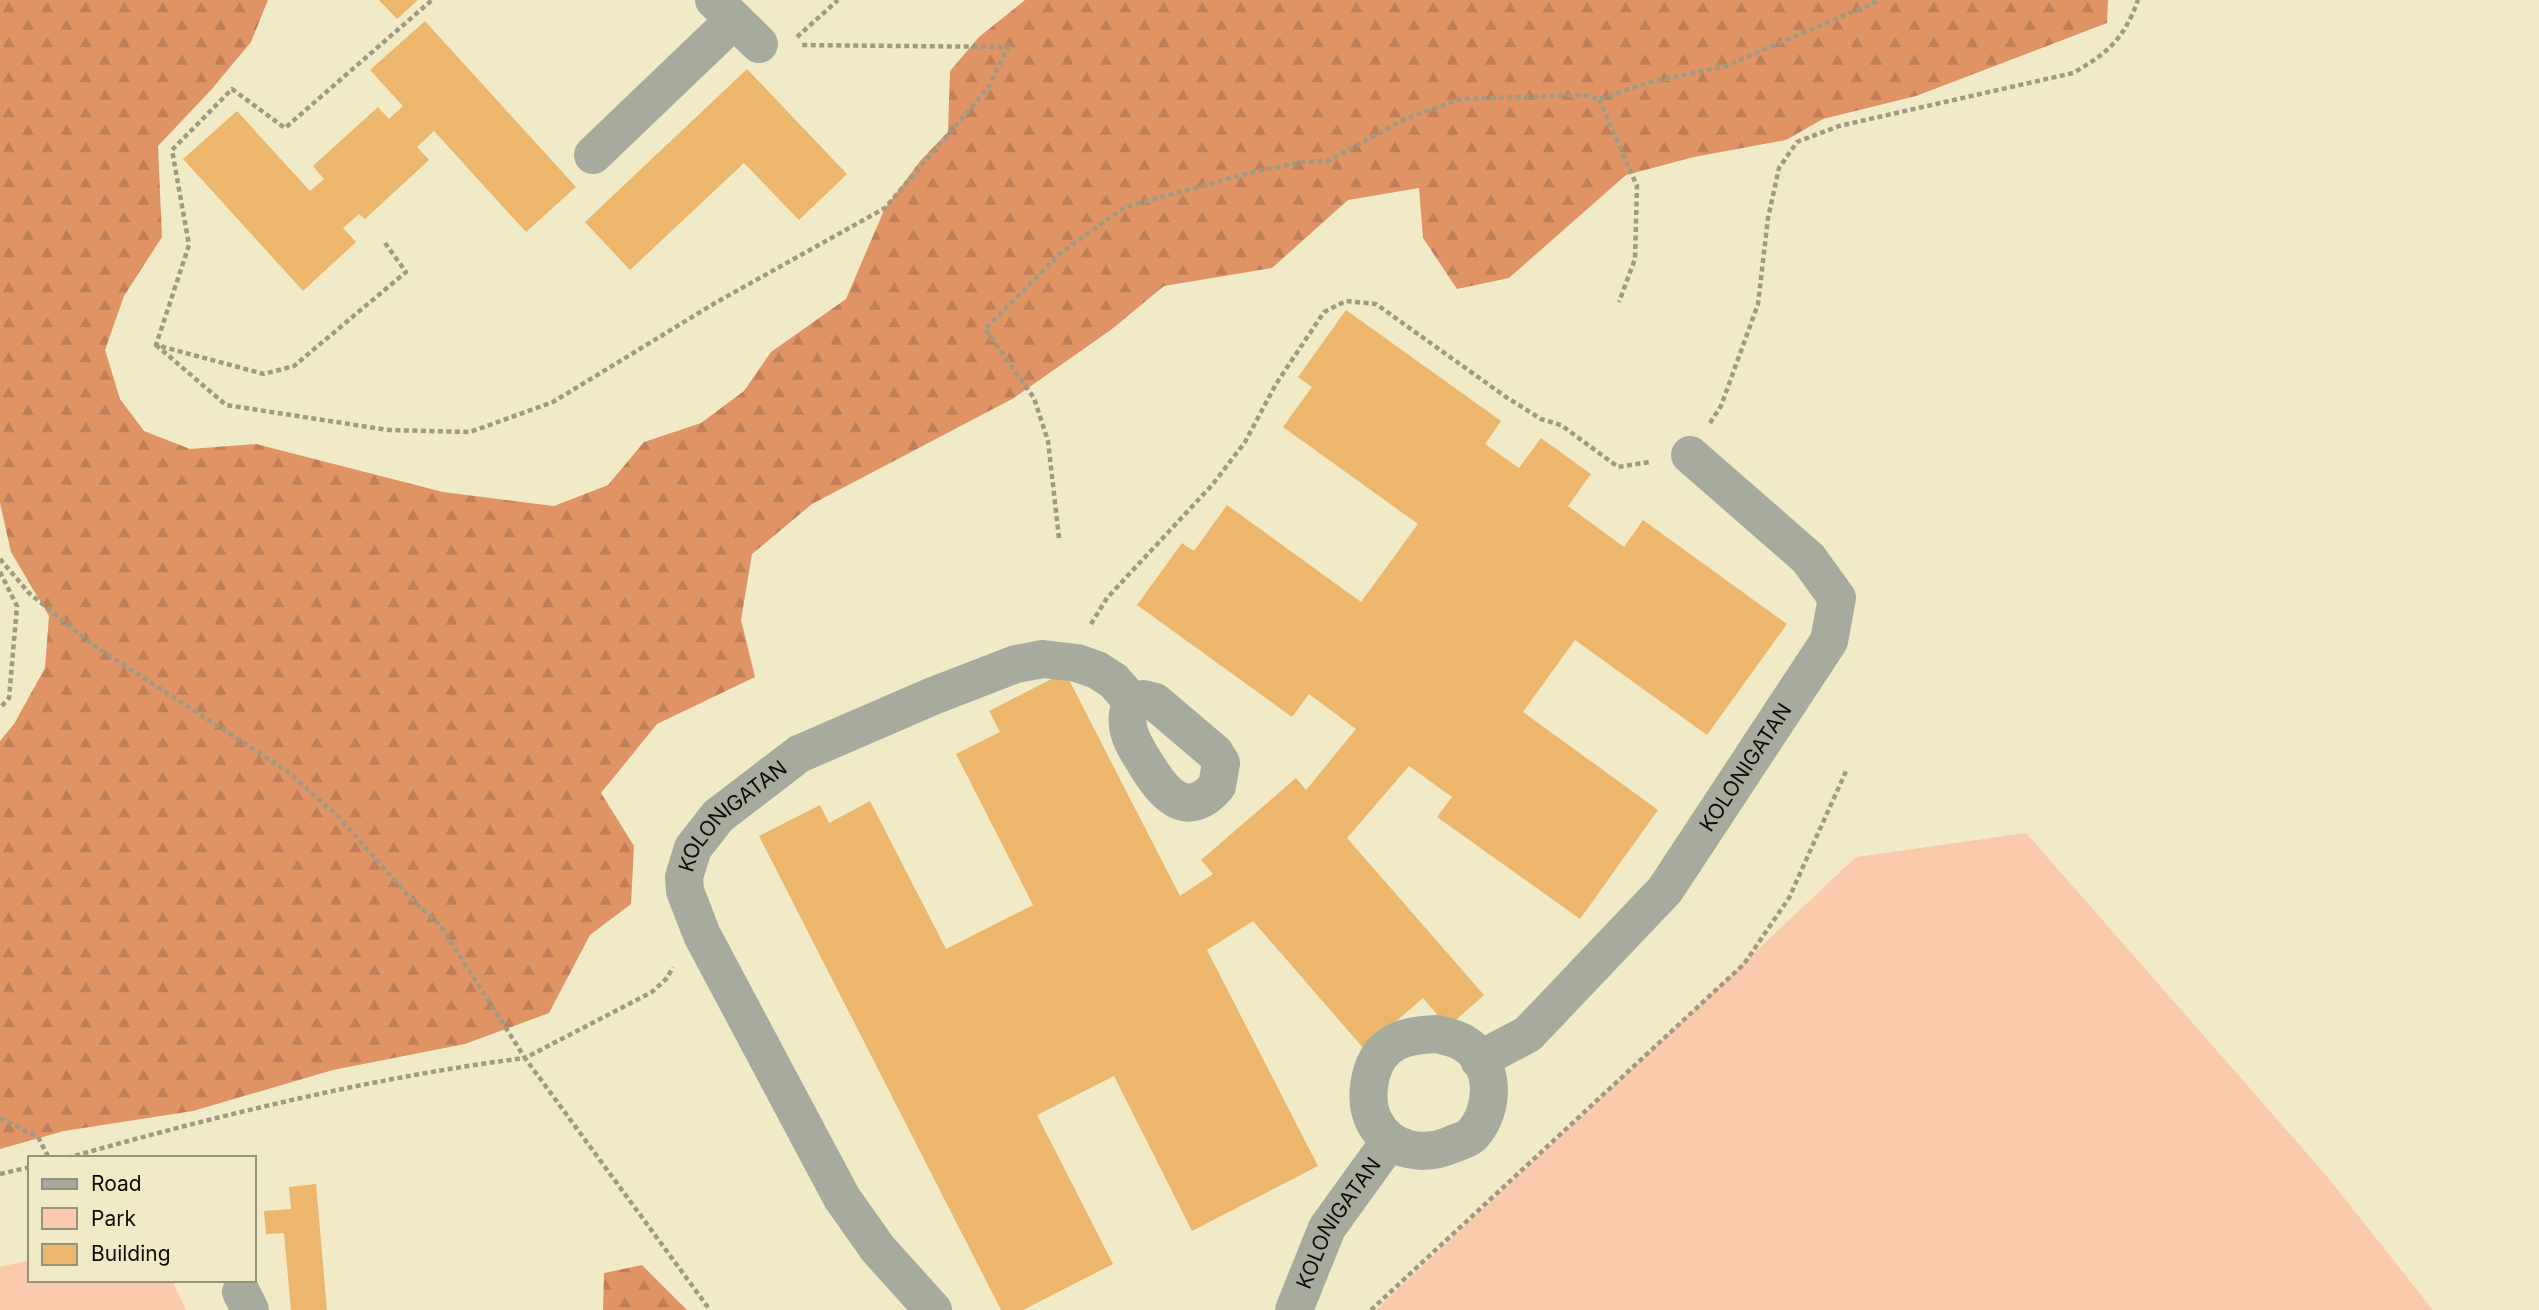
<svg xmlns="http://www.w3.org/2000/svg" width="2539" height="1310" font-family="Inter,sans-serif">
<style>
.green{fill:#fbc9ac}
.forest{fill:url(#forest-firs)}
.building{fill:#ecb66c}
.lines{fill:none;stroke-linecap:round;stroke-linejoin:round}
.path{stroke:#9f9a80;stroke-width:4.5;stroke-dasharray:5 3.5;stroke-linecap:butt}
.minor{stroke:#a7ab9d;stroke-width:38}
.labels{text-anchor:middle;stroke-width:6;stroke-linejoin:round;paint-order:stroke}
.street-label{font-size:21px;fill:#0f0d03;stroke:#f1eac7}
</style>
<defs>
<pattern id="forest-firs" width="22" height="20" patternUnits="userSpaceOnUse" patternTransform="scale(1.75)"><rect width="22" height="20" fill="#e09466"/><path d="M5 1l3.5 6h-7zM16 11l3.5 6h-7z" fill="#bf7e57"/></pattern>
</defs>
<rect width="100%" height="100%" fill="#f1eac7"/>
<g class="green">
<path d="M2026 833 2326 1175 2433 1310H1376L1856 857Z"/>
<path d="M30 1260V1280H172L186 1310H0V1267Z"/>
</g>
<g class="forest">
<path d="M0 0H268L251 42 211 90 158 146 162 237 124 296 105 350 120 399 144 431 190 449 256 444 443 492 554 506 608 485 644 442 701 423 744 391 771 352 846 299 885 208 921 160 948 132 950 71 979 37 1025 0H2108L2107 23 1916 96 1823 119 1786 140 1694 157 1626 175 1509 278 1457 289 1423 238 1419 188 1348 200 1272 268 1164 286 1112 329 1014 398 812 504 752 554 741 620 755 677 657 724 601 793 634 846 631 904 590 935 549 1013 465 1044 333 1070 193 1111 64 1131 0 1149V741L14 724 45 668 49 616 11 552 0 503Z"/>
<path d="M642 1265 687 1310H603L604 1273Z"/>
</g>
<g class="building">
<path d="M379 0H418L397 19Z"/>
<path d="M425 21 576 187 526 232 434 131 417 147 429 160 365 219 359 214 343 228 356 242 303 291 183 159 237 111 310 191 324 179 313 166 378 107 389 119 403 106 370 70Z"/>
<path d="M747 69 847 174 799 220 744 163 630 270 585 222Z"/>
<path d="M1346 310 1501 421 1485 444 1519 468 1541 438 1591 474 1568 506 1624 547 1643 520 1787 624 1707 735 1575 640 1523 712 1658 810 1580 919 1437 817 1452 797 1409 766 1347 838 1484 995 1448 1027 1423 998 1364 1049 1253 921 1207 950 1318 1166 1192 1231 1114 1076 1037 1115 1113 1264 1023 1310H1001L759 836 820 805 829 823 870 801 946 949 1033 905 956 754 1000 732 989 711 1065 672 1180 896 1213 874 1201 860 1296 778 1306 790 1356 729 1309 694 1292 717 1137 605 1182 543 1194 551 1227 505 1361 602 1418 524 1283 427 1312 387 1298 377Z"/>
<path d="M316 1184 327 1310H291L284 1233 266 1234 264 1211 291 1209 289 1187Z"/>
</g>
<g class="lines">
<g class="path">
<path d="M797 37 838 0"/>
<path d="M1599 99 1637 186 1635 259 1619 302"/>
<path d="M385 243 406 272 294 366 264 374 156 345 189 245 172 150 232 89 285 128 432 0"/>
<path d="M156 345 226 405 388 430 470 432 553 402 715 303 885 208 988 88 1008 47 799 45"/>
<path d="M1710 423 1721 406 1758 304 1768 218 1779 168 1797 142 1839 126 2073 73C2108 53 2124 39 2138 0"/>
<path d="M1059 538 1048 441 1034 398 985 329 1063 251 1125 207 1249 173 1303 162 1328 161 1403 120 1460 99 1583 95 1599 99 1651 82 1726 66 1880 0"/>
<path d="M0 559 29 593 93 645 287 771 338 816 412 900 440 925 525 1058 652 992 667 978 673 967"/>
<path d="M0 572 17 606 9 698 0 708"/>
<path d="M1091 624 1107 598 1213 484 1245 442 1276 384 1324 312 1346 301 1376 304 1506 397 1541 419 1561 425 1618 467 1650 462"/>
<path d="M0 1118 38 1137 49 1158"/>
<path d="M67 1158C215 1116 374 1077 525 1058L710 1310"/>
<path d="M0 1174 30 1167"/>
<path d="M1371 1310 1744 964 1789 898 1847 769"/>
</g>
<g class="minor">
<path d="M714 0 759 44"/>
<path d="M593 155 734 20"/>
<path d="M1143 699 1155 702 1215 753 1221 763 1217 786C1188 820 1165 796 1147 766 1134 745 1120 726 1132 702Z"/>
<path d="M1437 1034C1445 1036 1455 1038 1462 1042 1496 1061 1496 1109 1472 1135 1468 1139 1458 1142 1453 1144 1424 1157 1391 1152 1375 1123 1363 1102 1368 1064 1387 1048 1401 1036 1419 1035 1437 1034Z"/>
<path id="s1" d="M1479 1060 1528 1034 1665 890 1829 641 1837 598 1808 558 1690 455"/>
<path d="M241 1292 250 1310"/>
<path id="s2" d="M933 1310 878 1249 842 1198 702 935 685 891 684 877 693 848 718 816 799 754 933 696 1016 664 1043 659 1077 663 1097 670 1114 681 1132 702"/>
<path id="s3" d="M1294 1310 1327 1228 1389 1142"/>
</g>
</g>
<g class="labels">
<g class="street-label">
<text dy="7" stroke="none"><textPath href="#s1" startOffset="401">KOLONIGATAN</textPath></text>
<text dy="7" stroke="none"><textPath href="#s2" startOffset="584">KOLONIGATAN</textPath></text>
<text dy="7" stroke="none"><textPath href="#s3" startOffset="98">KOLONIGATAN</textPath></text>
</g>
</g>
<rect x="28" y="1156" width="228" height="126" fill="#f1eac7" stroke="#979279" stroke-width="2"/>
<rect x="42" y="1179" width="35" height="10" fill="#a7ab9d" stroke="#979279" stroke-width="2"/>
<text x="91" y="1191" font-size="21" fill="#0f0d03">Road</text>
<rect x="42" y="1208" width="35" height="21" fill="#fbc9ac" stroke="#979279" stroke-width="2"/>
<text x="91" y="1226" font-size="21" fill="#0f0d03">Park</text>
<rect x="42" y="1244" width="35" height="21" fill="#ecb66c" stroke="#979279" stroke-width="2"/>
<text x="91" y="1261" font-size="21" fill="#0f0d03">Building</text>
</svg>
